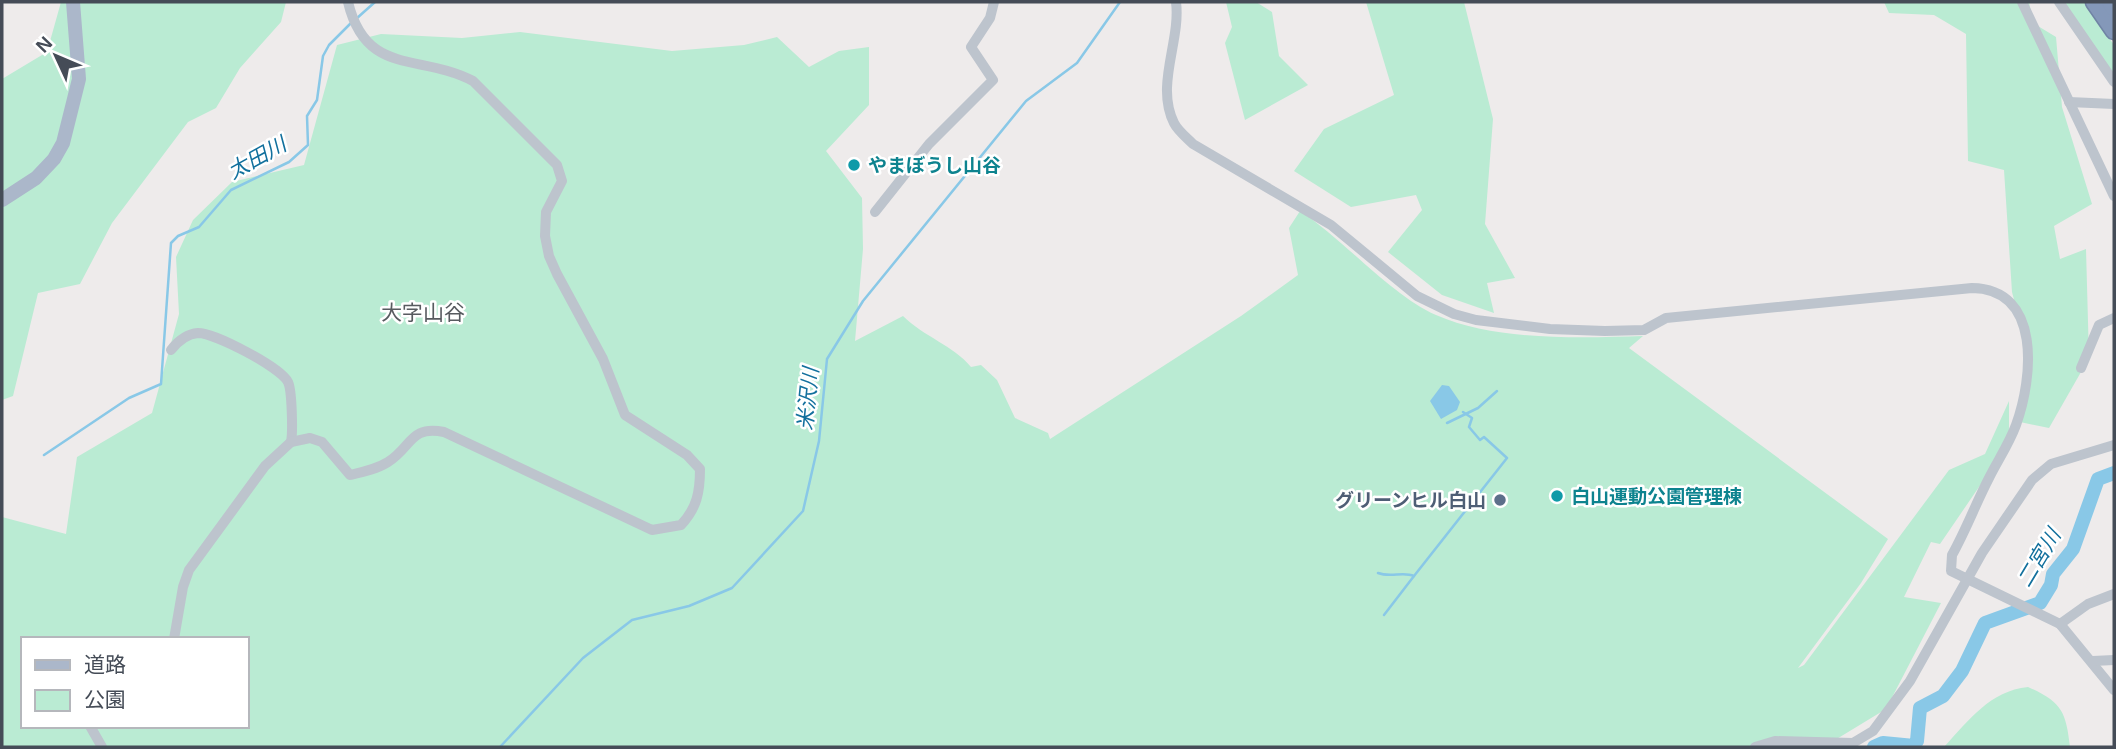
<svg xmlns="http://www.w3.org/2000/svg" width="2116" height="749" font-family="Helvetica,'Noto Sans JP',sans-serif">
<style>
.green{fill:#baebd3;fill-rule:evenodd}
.water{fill:#89c8e7}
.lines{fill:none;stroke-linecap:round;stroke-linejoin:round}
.stream{stroke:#89c8e7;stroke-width:2.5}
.river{stroke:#89c8e7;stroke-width:14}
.highway-casing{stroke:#7083a4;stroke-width:19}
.minor{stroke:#bdc4cd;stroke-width:10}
.major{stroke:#abb7ca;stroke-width:14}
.highway{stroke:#8498b9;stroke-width:16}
.culture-dot{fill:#0f9aa8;stroke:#fff;stroke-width:2.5}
.service-dot{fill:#5c6f8a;stroke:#fff;stroke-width:2.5}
.labels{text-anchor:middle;stroke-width:5;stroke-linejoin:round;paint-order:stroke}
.culture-label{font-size:19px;font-weight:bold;fill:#0d838f;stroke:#fff;text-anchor:start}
.service-label{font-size:19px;font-weight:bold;fill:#4e5e75;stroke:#fff;text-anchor:end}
.water-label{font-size:21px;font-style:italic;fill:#12709d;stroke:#fff}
.neighbourhood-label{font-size:21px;fill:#585b60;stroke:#fff}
</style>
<rect width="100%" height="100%" fill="#eeebeb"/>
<g class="green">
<path d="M61 2H286L281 22 240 68 216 108 188 122 112 223 80 284 38 293 13 396 2 400V79L47 52Z"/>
<path d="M1226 2H1256L1272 12 1279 56 1308 85 1245 120 1225 43 1232 27Z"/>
<path d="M1366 2H1464L1493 119 1485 224 1515 278 1487 283 1494 313 1442 295 1388 252 1422 210 1416 195 1351 207 1294 171 1324 129 1394 95Z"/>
<path d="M1884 2H2029L2033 23 2056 37 2062 107 2092 204 2054 226 2060 259 2086 249 2089 358 2049 428 2020 422 2028 352 2012 292 2004 170 1968 161 1966 34 1934 15 1889 13Z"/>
<path d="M2060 2H2084L2114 45V79Z"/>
<path d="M520 32 672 51 744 45 777 37 809 67 839 51 869 47V105L826 151 862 198 863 249 855 341 903 316C924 337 953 345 971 367L981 365 997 380 1015 418 1048 433 1050 439 1241 316 1298 275 1289 228 1300 211C1343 239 1392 296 1436 315 1495 341 1579 338 1643 336L1629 348 1888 539 1861 583 1798 668 1804 665 1949 470 1985 454 2009 401V443L1940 544 1931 542 1904 597 1941 603 1886 709 1835 740 1756 747H2V517L66 534 77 457 152 413 179 314 176 257 193 220 232 182 304 165 337 45 381 34 462 38ZM23 639H247V726H23Z"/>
<path d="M2028 687C2062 702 2066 712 2070 747H1944C1969 720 1990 691 2028 687Z"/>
</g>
<path class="water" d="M1442 385 1449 386 1460 402 1457 410 1441 419 1430 401Z"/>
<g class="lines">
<g class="stream">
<path d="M356 19 375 2"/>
<path d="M1447 423 1478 408 1497 391"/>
<path d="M44 455 129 398 161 384 171 243 178 236 199 227 231 190 289 162 308 145 307 116 317 100 323 56 329 45 351 23"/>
<path d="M1378 573C1391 578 1403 571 1414 576L1507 458 1484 437 1480 440 1469 427 1472 418 1463 412"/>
<path d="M1384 615 1414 576"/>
<path d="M500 747 583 658 632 620 689 606 732 588 803 511 819 441 827 359 863 301 1026 101 1077 63 1120 2"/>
</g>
<path class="river" d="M1874 747 1883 743 1914 746 1917 741 1920 708 1943 696 1962 671 1985 623 2040 603 2051 585 2053 574 2073 549 2098 479 2114 473"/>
<defs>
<g id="highway">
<path d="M2094 2 2114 31"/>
<path d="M2110 2 2114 8"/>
</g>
</defs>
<use href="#highway" class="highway-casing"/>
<g class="minor">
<path d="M1176 2C1181 41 1155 85 1174 123 1178 131 1187 138 1193 144L1331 225 1417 296 1454 314 1476 320 1550 329 1605 331 1644 330 1666 318 1972 288C2042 289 2033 378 2016 425 2009 444 1998 460 1989 478 1976 503 1966 530 1952 555L1951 571 2060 624 2114 690"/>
<path d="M2022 2 2114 196"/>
<path d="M2059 2 2114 82"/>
<path d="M2069 102 2114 104"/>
<path d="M875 212 929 144 993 80 971 47 990 18 994 2"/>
<path d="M171 350C178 341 186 334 198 333 215 333 280 367 288 382 292 390 293 432 291 442"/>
<path d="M2081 368 2099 325 2114 318"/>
<path d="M2060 624 2088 604 2114 594"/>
<path d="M174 639 183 587 189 570 265 466 291 442 310 438 322 442 350 475C363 472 377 469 388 462 412 447 410 425 444 432L652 530 681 525C697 508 700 492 700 469L687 455 625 415 603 359 557 274 549 256 545 236 546 212 562 181 557 165 473 81C420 53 366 77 348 2"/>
<path d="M2093 661 2114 660"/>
<path d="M90 726 102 747"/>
<path d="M1755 747 1775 741 1853 743 1873 731 1910 681 1982 553 2032 480 2051 464 2114 445"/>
</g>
<path class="major" d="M2 200 36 178 54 159 63 143 79 79 73 2"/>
<use href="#highway" class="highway"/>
</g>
<g class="culture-dot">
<circle cx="854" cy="165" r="7"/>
<circle cx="1557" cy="496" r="7"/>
</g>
<circle class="service-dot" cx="1500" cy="500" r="7"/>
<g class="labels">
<g class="culture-label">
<text x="868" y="172">やまぼうし山谷</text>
<text x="1571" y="503">白山運動公園管理棟</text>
</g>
<g class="service-label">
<text x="1486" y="507">グリーンヒル白山</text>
</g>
<g class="water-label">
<text transform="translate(257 158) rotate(-29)" y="7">太田川</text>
<text transform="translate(808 399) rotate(-84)" y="7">米沢川</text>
<text transform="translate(2039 558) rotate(-59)" y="7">二宮川</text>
</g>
<g class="neighbourhood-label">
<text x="423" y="320">大字山谷</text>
</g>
</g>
<rect width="2116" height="749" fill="none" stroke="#454c57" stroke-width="7"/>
<rect x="21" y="637" width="228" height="91" fill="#ffffff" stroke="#b5b7bc" stroke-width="2"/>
<rect x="35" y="660" width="35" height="10" fill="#abb7ca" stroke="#b5b7bc" stroke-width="2"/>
<text x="84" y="672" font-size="21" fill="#454c57">道路</text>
<rect x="35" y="690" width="35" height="21" fill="#baebd3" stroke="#b5b7bc" stroke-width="2"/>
<text x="84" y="707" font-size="21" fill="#454c57">公園</text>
<g transform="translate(56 56) rotate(314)" stroke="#ffffff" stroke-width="5" paint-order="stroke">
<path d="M0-5L12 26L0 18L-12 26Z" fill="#454c57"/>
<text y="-10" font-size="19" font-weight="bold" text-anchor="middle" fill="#454c57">N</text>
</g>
</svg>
